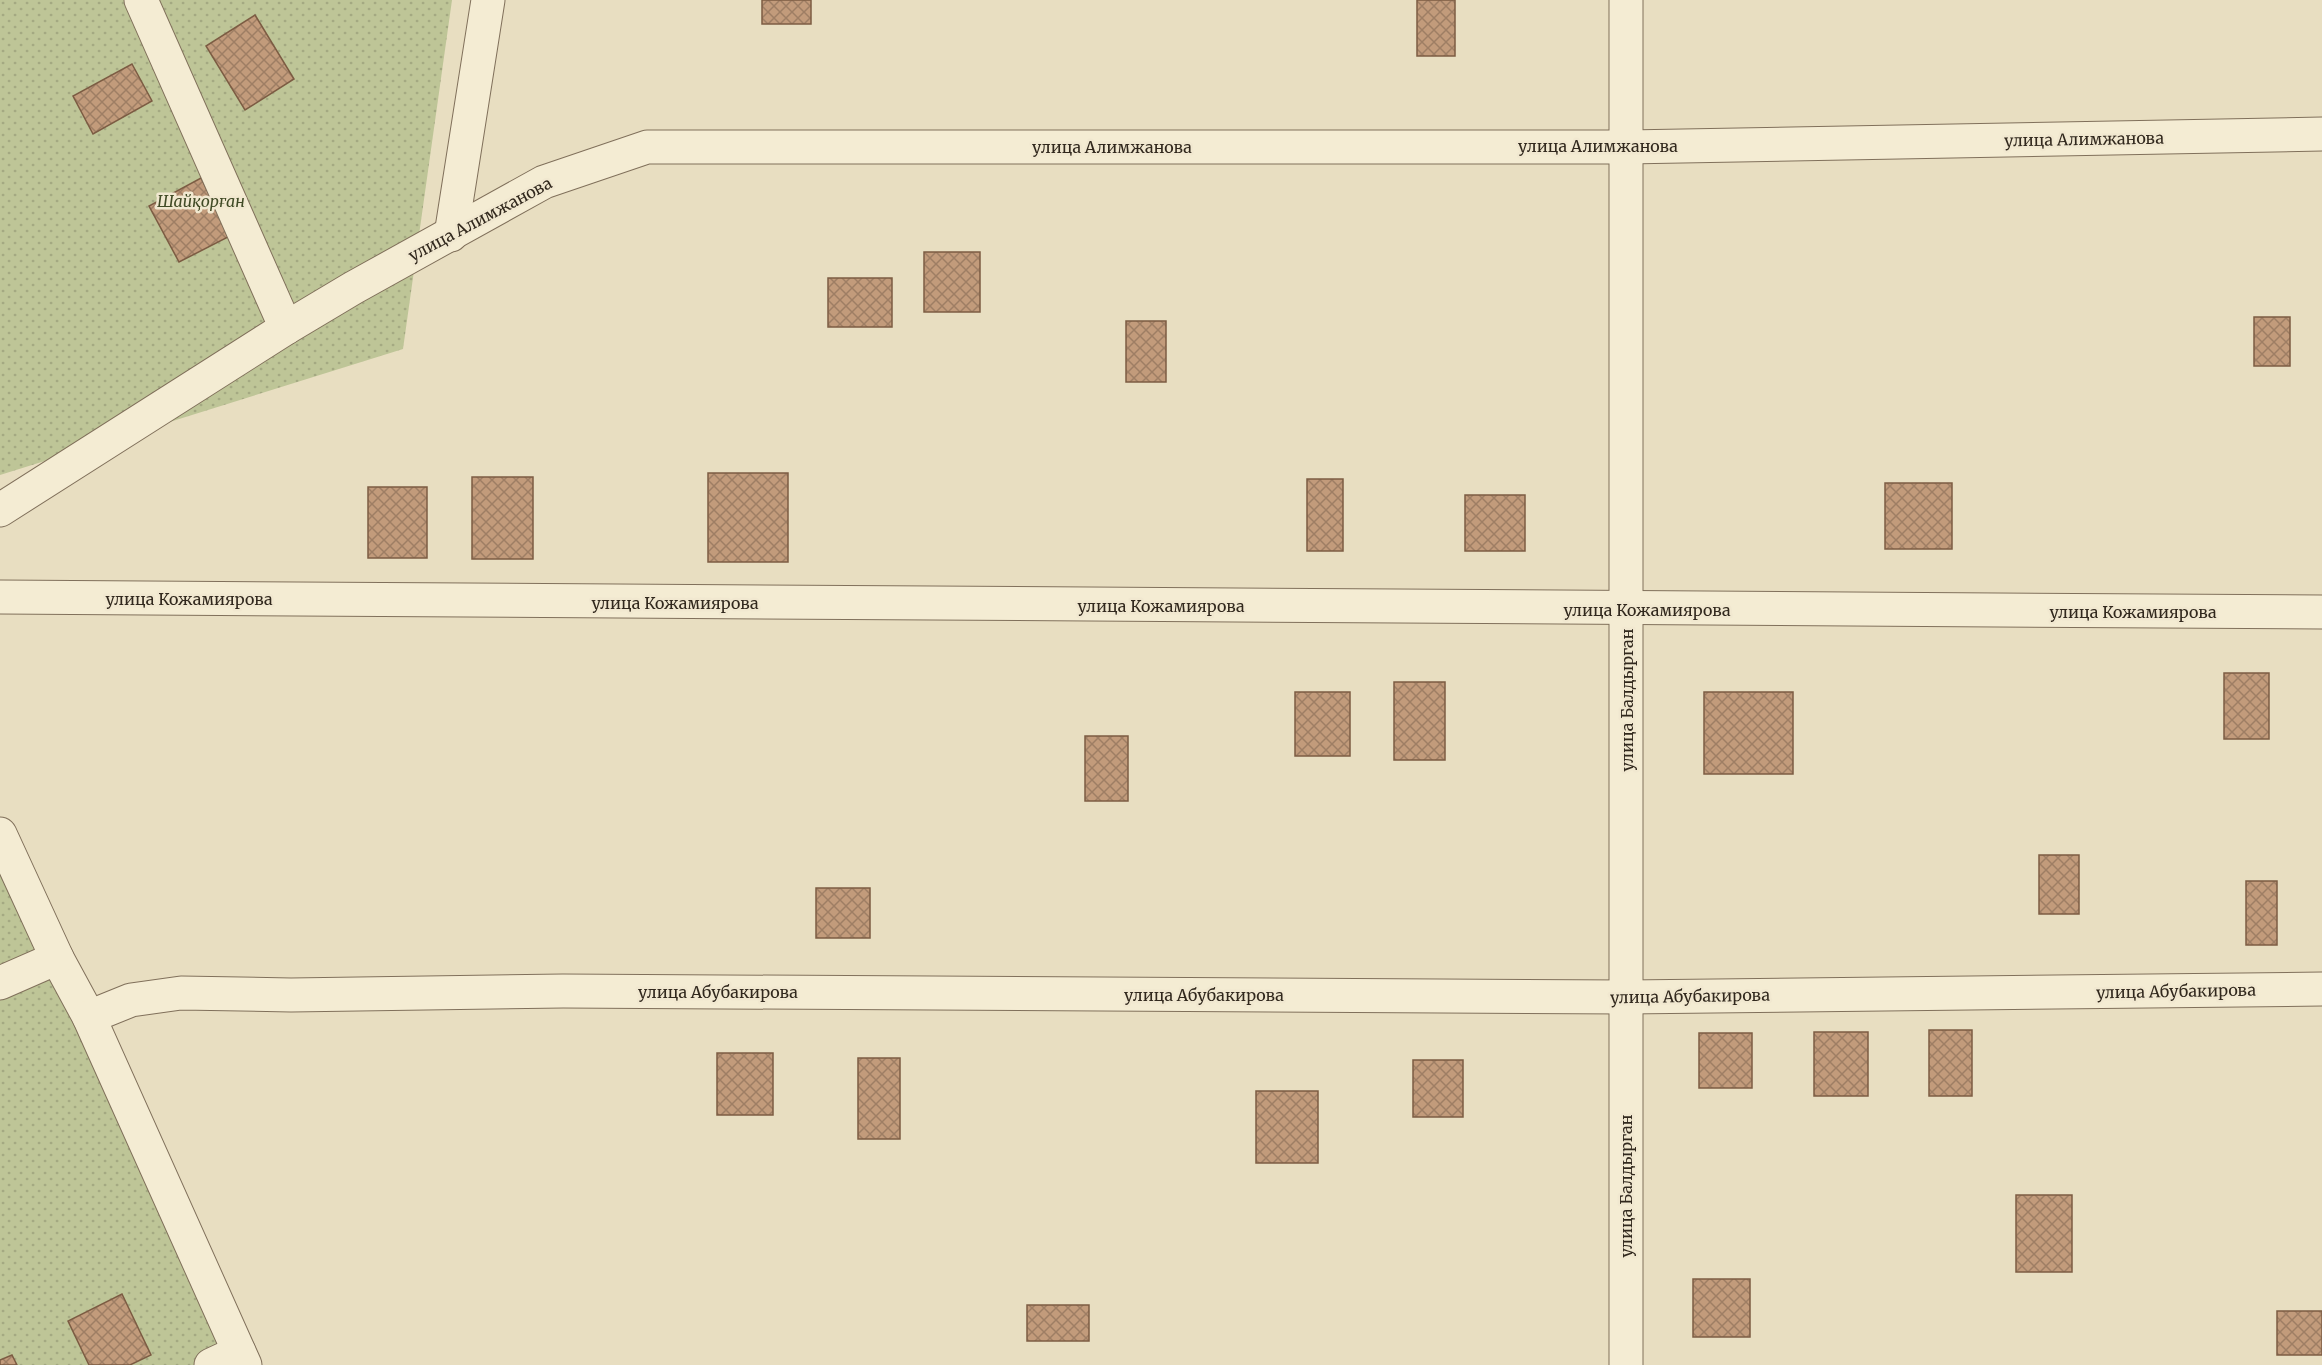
<svg xmlns="http://www.w3.org/2000/svg" width="2322" height="1365" font-family="Merriweather,serif">
<style>
.garden{fill:url(#garden-dots)}
.building{fill:url(#building-cross-hatch);stroke:#7c5c43;stroke-width:1.5}
.lines{fill:none;stroke-linecap:round;stroke-linejoin:round}
.minor-casing{stroke:#80705b;stroke-width:35}
.tertiary-casing{stroke:#80705b;stroke-width:35}
.minor{stroke:#f4ecd3;stroke-width:33}
.tertiary{stroke:#f4ecd3;stroke-width:33}
.labels{text-anchor:middle;stroke-width:5;stroke-linejoin:round;paint-order:stroke}
.street-label{font-size:16px;fill:#31281d;stroke:#f1e8d0}
.park-label{font-size:16px;font-style:italic;fill:#414b26;stroke:#f1e8d0}
</style>
<defs>
<pattern id="garden-dots" width="8" height="8" patternUnits="userSpaceOnUse" patternTransform="scale(1.5)"><rect width="8" height="8" fill="#bec597"/><path d="M2 2h.1M6 6h.1" fill="none" stroke="#a4a982" stroke-width="1.8" stroke-linecap="round"/></pattern>
<pattern id="building-cross-hatch" width="8" height="8" patternUnits="userSpaceOnUse" patternTransform="scale(1.5)"><rect width="8" height="8" fill="#c29b7b"/><path d="M0 0l8 8M0 8l8-8" fill="none" stroke="#9e7e64"/></pattern>
</defs>
<rect width="100%" height="100%" fill="#e8dec1"/>
<g class="garden">
<path d="M0 0H452L403 349 0 475Z"/>
<path d="M0 848 250 1365H0Z"/>
</g>
<g class="building">
<rect x="762" y="0" width="49" height="24"/>
<rect x="1417" y="0" width="38" height="56"/>
<path d="M255 15 294 79 245 110 206 46Z"/>
<path d="M132 64 152 101 93 134 73 96Z"/>
<path d="M201 178 230 236 179 262 149 206Z"/>
<rect x="924" y="252" width="56" height="60"/>
<rect x="828" y="278" width="64" height="49"/>
<rect x="2254" y="317" width="36" height="49"/>
<rect x="1126" y="321" width="40" height="61"/>
<rect x="708" y="473" width="80" height="89"/>
<rect x="472" y="477" width="61" height="82"/>
<rect x="1307" y="479" width="36" height="72"/>
<rect x="1885" y="483" width="67" height="66"/>
<rect x="368" y="487" width="59" height="71"/>
<rect x="1465" y="495" width="60" height="56"/>
<rect x="2224" y="673" width="45" height="66"/>
<rect x="1394" y="682" width="51" height="78"/>
<rect x="1295" y="692" width="55" height="64"/>
<rect x="1704" y="692" width="89" height="82"/>
<rect x="1085" y="736" width="43" height="65"/>
<rect x="2039" y="855" width="40" height="59"/>
<rect x="2246" y="881" width="31" height="64"/>
<rect x="816" y="888" width="54" height="50"/>
<rect x="1929" y="1030" width="43" height="66"/>
<rect x="1814" y="1032" width="54" height="64"/>
<rect x="1699" y="1033" width="53" height="55"/>
<rect x="717" y="1053" width="56" height="62"/>
<rect x="858" y="1058" width="42" height="81"/>
<rect x="1413" y="1060" width="50" height="57"/>
<rect x="1256" y="1091" width="62" height="72"/>
<rect x="2016" y="1195" width="56" height="77"/>
<rect x="1693" y="1279" width="57" height="58"/>
<path d="M122 1294 151 1355 130 1365H89L68 1321Z"/>
<rect x="1027" y="1305" width="62" height="36"/>
<rect x="2277" y="1311" width="45" height="44"/>
<path d="M12 1355 17 1365H0V1360Z"/>
</g>
<g class="lines">
<defs>
<g id="minor">
<path d="M141 0 286 328"/>
<path d="M0 597 2322 612"/>
<path d="M0 834 57 958 89 1017 245 1365"/>
<path d="M0 983 57 958"/>
<path d="M89 1017 131 1000 181 993 291 995 563 991 1627 997 2322 989"/>
<path d="M211 1365 239 1352"/>
<path d="M1626 1365V0"/>
</g>
<g id="tertiary">
<path d="M451 235 488 0"/>
<path d="M0 510 286 328 353 288 544 182 647 147H1627L2322 134"/>
</g>
</defs>
<use href="#minor" class="minor-casing"/>
<use href="#tertiary" class="tertiary-casing"/>
<use href="#minor" class="minor"/>
<use href="#tertiary" class="tertiary"/>
</g>
<g class="labels">
<g class="street-label">
<text transform="translate(2084 139) rotate(-1)" y="6">улица Алимжанова</text>
<text x="1598" y="152">улица Алимжанова</text>
<text x="1112" y="153">улица Алимжанова</text>
<text transform="translate(480 219) rotate(-28)" y="6">улица Алимжанова</text>
<text x="189" y="605">улица Кожамиярова</text>
<text x="675" y="609">улица Кожамиярова</text>
<text x="1161" y="612">улица Кожамиярова</text>
<text x="1647" y="616">улица Кожамиярова</text>
<text x="2133" y="618">улица Кожамиярова</text>
<text transform="translate(1627 700) rotate(-90)" y="6">улица Балдырган</text>
<text transform="translate(2176 991) rotate(-1)" y="6">улица Абубакирова</text>
<text x="718" y="998">улица Абубакирова</text>
<text x="1204" y="1001">улица Абубакирова</text>
<text transform="translate(1690 996) rotate(-1)" y="6">улица Абубакирова</text>
<text transform="translate(1626 1186) rotate(-90)" y="6">улица Балдырган</text>
</g>
<g class="park-label">
<text x="201" y="207">Шайқорған</text>
</g>
</g>
</svg>
